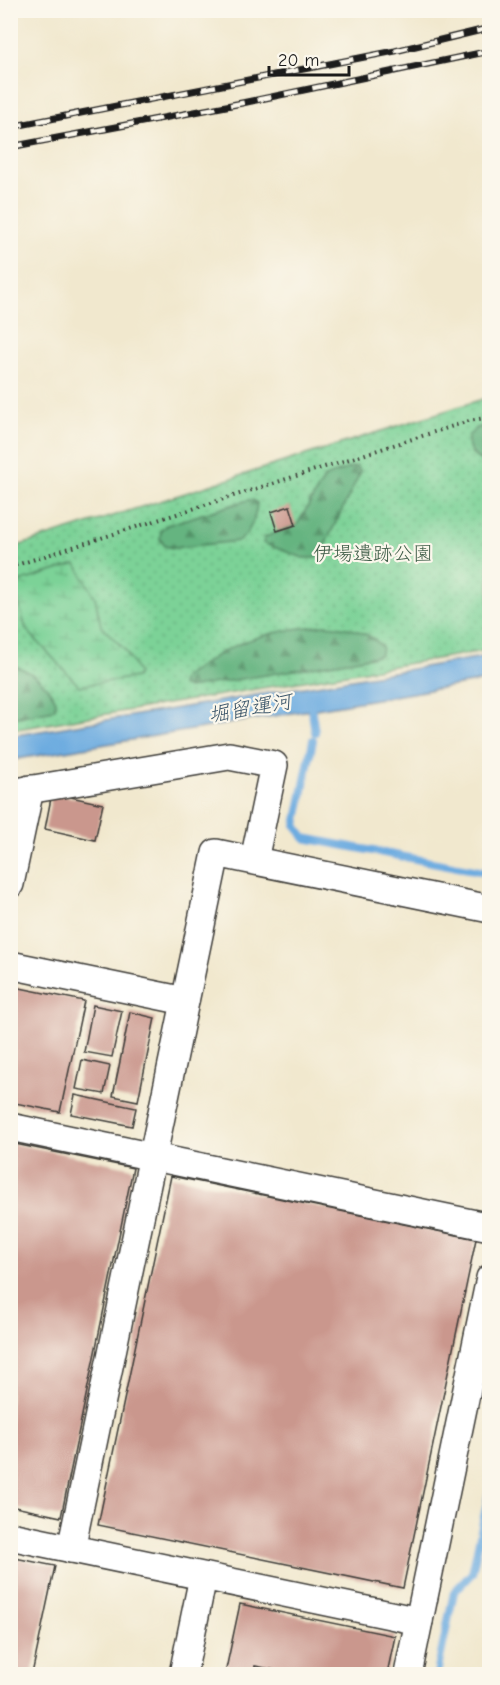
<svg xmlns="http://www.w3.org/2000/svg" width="500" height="1685" font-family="'Comic Neue','Klee One',sans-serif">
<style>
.grass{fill:url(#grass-dots);stroke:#4c775a;stroke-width:1.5}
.forest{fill:url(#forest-firs);stroke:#40684e;stroke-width:1.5}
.wetland{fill:url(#wetland-marsh);stroke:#4c775a;stroke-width:1.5}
.water{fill:#6dace0;stroke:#44647e;stroke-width:1.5}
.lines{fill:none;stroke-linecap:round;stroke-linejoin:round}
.stream{stroke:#6dace0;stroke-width:8}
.building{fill:#ca978d}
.minor-casing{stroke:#3c3b37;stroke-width:30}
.path{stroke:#3c3b37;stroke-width:4;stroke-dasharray:1.5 4.5;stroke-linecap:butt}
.minor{stroke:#fff;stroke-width:27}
.rail-casing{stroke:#1c1c1c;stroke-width:7}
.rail{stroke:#fbf7ec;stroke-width:4.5;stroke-dasharray:14;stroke-linecap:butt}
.labels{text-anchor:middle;stroke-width:4.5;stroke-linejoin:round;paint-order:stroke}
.park-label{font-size:20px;fill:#3e5c47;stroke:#fbf7ec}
.water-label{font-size:21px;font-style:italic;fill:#3c566a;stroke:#fbf7ec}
</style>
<defs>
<pattern id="grass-dots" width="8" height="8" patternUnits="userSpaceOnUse" patternTransform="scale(1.5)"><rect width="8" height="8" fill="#7cd297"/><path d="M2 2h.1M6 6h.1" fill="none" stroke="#6bb482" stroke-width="1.8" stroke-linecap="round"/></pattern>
<pattern id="forest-firs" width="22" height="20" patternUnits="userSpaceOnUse" patternTransform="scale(1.5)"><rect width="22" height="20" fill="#65b480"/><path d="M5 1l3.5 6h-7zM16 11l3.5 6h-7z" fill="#529268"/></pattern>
<pattern id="wetland-marsh" width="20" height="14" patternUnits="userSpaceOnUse" patternTransform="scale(1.5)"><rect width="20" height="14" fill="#7cd297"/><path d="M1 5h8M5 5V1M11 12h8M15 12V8" fill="none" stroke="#6bb482"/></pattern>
</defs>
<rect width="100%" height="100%" fill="#fbf7ec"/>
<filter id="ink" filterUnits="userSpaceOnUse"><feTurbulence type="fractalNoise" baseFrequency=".0167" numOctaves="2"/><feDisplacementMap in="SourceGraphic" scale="12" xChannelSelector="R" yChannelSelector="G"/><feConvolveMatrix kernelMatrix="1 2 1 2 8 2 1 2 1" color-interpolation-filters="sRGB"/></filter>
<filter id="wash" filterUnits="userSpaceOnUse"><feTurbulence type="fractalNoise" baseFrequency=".008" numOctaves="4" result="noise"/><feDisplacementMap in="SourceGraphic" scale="24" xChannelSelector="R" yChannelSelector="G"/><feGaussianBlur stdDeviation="1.35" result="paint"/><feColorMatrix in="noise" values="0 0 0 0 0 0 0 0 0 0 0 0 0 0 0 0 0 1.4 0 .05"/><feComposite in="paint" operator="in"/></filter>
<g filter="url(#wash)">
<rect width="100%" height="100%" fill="#f1e8ce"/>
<path class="grass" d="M489 397V650L11 730V548Z"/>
<g class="forest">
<path d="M489 425H490L489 463C474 460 467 451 468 436L477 428Z"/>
<path d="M352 467H357L360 471 359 475 321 553 316 558H303L263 543 265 537 297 525 325 477Z"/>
<path d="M248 500H253L257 503C256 517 250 533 239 541L173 548 165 546 160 539 161 530 167 525Z"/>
<path d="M324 625C344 626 369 631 382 647L381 653 377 656 188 688 181 685 183 678C197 669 211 658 226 650 257 634 290 629 324 625Z"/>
<path d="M11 665C29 669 48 684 56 701L55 708 49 711 11 718Z"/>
</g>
<path class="wetland" d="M76 564 95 597 101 626 125 650 138 673 136 677 79 686 26 629 13 584Z"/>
<path class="water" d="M489 656V680L11 760V736Z"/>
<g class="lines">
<g class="stream">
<path d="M310 699 315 732"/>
<path d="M313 740 296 825 304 838 490 873"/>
<path d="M437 1674 454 1592 472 1573 490 1489"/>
</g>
</g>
<g id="blocks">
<g class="building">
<path d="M290 506 296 525 277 531 271 512Z"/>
<path d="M52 793 103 804 95 840 45 829Z"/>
<path d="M10 986 84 1001 60 1112 10 1102Z"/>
<path d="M93 1005 122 1011 112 1057 84 1052Z"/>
<path d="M130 1012 155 1018 138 1101 113 1096Z"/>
<path d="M82 1060 110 1066 104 1094 76 1089Z"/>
<path d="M75 1095 136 1108 132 1126 71 1114Z"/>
<path d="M10 1143 133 1168 61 1517 10 1506Z"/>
<path d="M171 1176 476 1239 403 1588 98 1525Z"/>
<path d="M10 1557 55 1566 32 1674H10Z"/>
<path d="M240 1604 395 1636 387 1674H295L255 1666 254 1674H225Z"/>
</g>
</g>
</g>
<g filter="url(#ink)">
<use href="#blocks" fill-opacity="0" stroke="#3c3b37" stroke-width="1.5"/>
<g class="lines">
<defs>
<g id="minor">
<path d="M10 793 229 756 274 765 254 860"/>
<path d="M10 884 30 789"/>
<path d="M10 965 185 1001"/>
<path d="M10 1127 490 1227"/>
<path d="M10 1536 419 1621"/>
<path d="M71 1549 216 853 490 909"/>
<path d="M183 1674 203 1577"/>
<path d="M408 1674 490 1278"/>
</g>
</defs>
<use href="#minor" class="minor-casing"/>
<path class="path" d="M10 567 469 421 490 417"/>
<use href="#minor" class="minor"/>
<defs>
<g id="rail">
<path d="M10 127 395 51 490 28"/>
<path d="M10 147 242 103 490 51"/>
</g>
</defs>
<use href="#rail" class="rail-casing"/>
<use href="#rail" class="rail"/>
</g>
</g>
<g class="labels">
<g class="park-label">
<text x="373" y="560">伊場遺跡公園</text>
</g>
<g class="water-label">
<text transform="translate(250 708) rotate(-10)" y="7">堀留運河</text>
</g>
</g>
<rect width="500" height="1685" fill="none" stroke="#fbf7ec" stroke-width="36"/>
<path d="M269 66v9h80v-9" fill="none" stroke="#1c1c1c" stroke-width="3"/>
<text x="278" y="66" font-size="18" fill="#1c1c1c" stroke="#fbf7ec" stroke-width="4.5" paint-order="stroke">20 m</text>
</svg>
